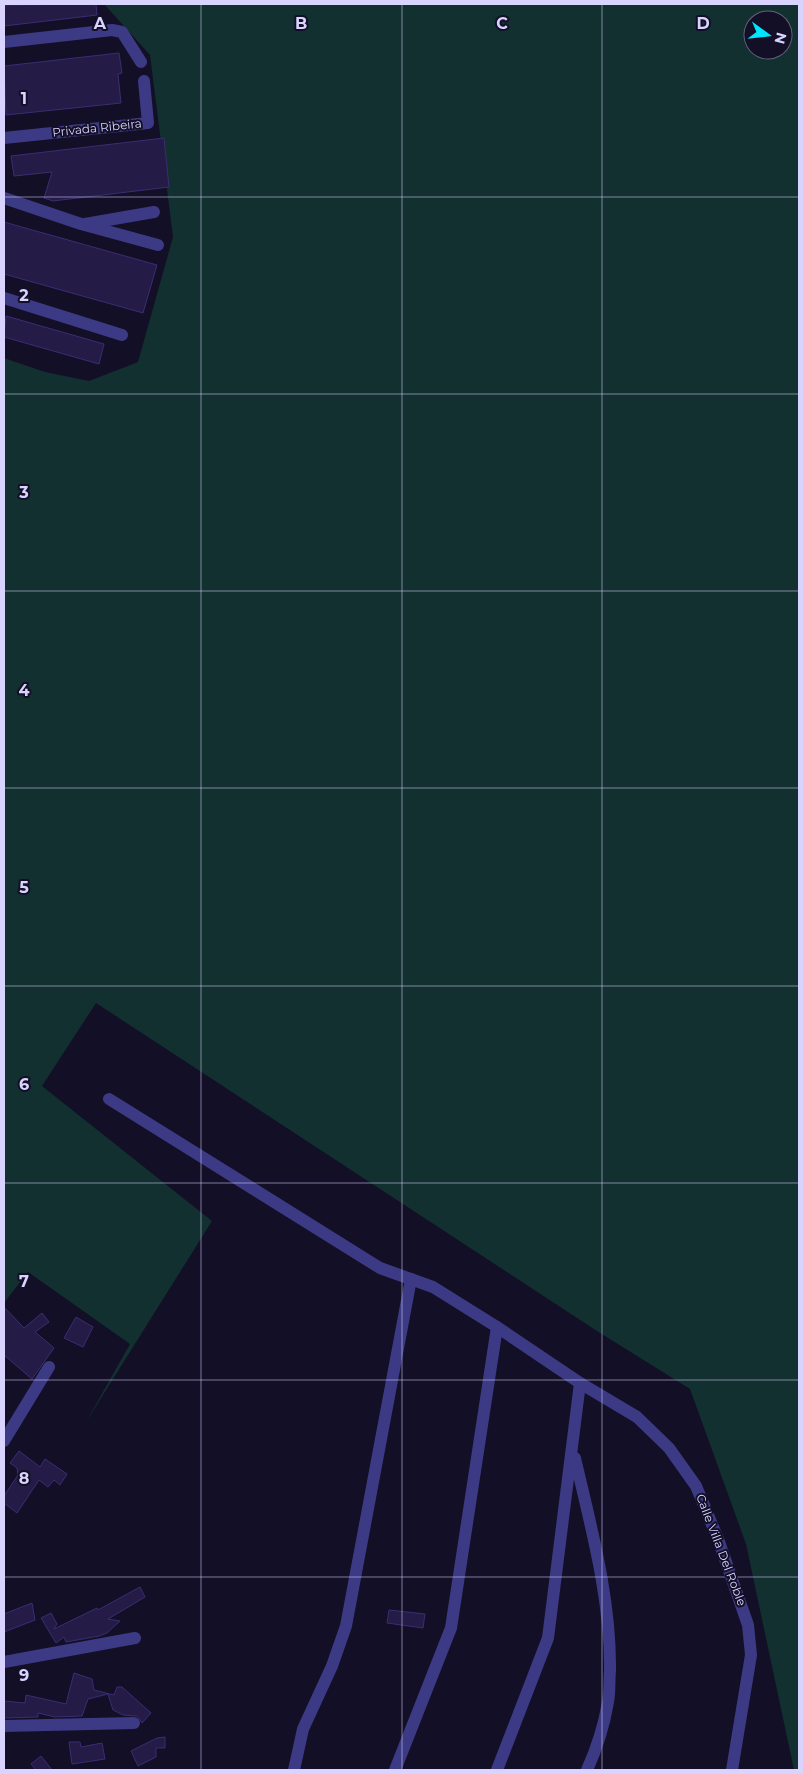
<svg xmlns="http://www.w3.org/2000/svg" width="803" height="1774" font-family="Montserrat,sans-serif">
<style>
.green{fill:#12302f;fill-rule:evenodd}
.building{fill:#241b47;stroke:#3b2d73}
.lines{fill:none;stroke-linecap:round;stroke-linejoin:round}
.minor{stroke:#3d3a85;stroke-width:12}
.grid{fill:none;stroke:#d9d4ff;stroke-width:1;stroke-opacity:0.55}
.labels{text-anchor:middle;stroke-width:4;stroke-linejoin:round;paint-order:stroke}
.street-label{font-size:12px;fill:#d9d4ff;stroke:#130f26}
.grid-label{font-size:16px;text-anchor:middle;font-weight:bold;fill:#d9d4ff;stroke:#130f26;stroke-width:4;stroke-linejoin:round;paint-order:stroke}
</style>
<rect width="100%" height="100%" fill="#130f26"/>
<path class="green" d="M104 4H799V1770H794L746 1544 690 1389 597 1331 96 1003 42 1086 212 1221 86 1422 130 1344 28 1272 4 1303V358L45 372 89 381 138 362 173 237 150 55ZM753 20H783V50H753Z"/>
<g class="building">
<path d="M96 4 97 15 4 26V5Z"/>
<path d="M119 53 122 73 118 74 121 103 6 115 4 66Z"/>
<path d="M164 138 169 187 53 201 44 198 52 172 14 176 11 156Z"/>
<path d="M4 222 157 265 143 313 4 274Z"/>
<path d="M6 316 104 344 99 364 4 337Z"/>
<path d="M4 1307 24 1328 42 1313 49 1322 35 1332 54 1348 32 1379 4 1355Z"/>
<path d="M76 1317 93 1327 83 1347 64 1338Z"/>
<path d="M19 1451 40 1467 45 1459 67 1474 60 1485 54 1480 48 1487 39 1480 17 1513 4 1503V1496L18 1475 17 1468 10 1463Z"/>
<path d="M140 1587 145 1597 108 1619 120 1621 107 1633 99 1636 66 1642 64 1637 56 1643 41 1618 51 1613 57 1624 54 1629 97 1608 98 1610Z"/>
<path d="M32 1603 35 1620 4 1632V1614Z"/>
<path d="M389 1610 425 1614 423 1628 387 1623Z"/>
<path d="M74 1673 92 1679 94 1690 114 1695 117 1687H122L151 1713 142 1723 137 1716 123 1715 113 1710 108 1694 88 1699 82 1716 55 1717 38 1713V1717L4 1718V1701L25 1703 26 1695 66 1704Z"/>
<path d="M165 1737V1748H156V1757L138 1766 131 1751 157 1738Z"/>
<path d="M69 1742H80L81 1747 102 1743 105 1759 72 1764Z"/>
<path d="M41 1756 52 1770H36L31 1764Z"/>
</g>
<g class="lines">
<g class="minor">
<path d="M4 42 112 30 122 32 141 62"/>
<path d="M4 138 148 123 144 81"/>
<path d="M4 198 81 224 158 245"/>
<path d="M85 224 154 212"/>
<path d="M4 298 122 335"/>
<path d="M109 1099 380 1268 433 1287 497 1327 580 1383 637 1417 669 1448 696 1486 718 1539 748 1625 751 1655 732 1770"/>
<path d="M4 1441 49 1367"/>
<path d="M575 1458C591 1527 611 1599 610 1671 609 1681 610 1692 608 1702 604 1726 597 1748 587 1770"/>
<path d="M4 1662 135 1638"/>
<path d="M4 1726 134 1723"/>
<path d="M294 1770 303 1729 332 1666 346 1626 411 1279"/>
<path d="M395 1770 451 1628 497 1327"/>
<path d="M497 1770 548 1638 580 1383"/>
</g>
</g>
<path class="grid" d="M201 4V1770M402 4V1770M602 4V1770M4 197H799M4 394H799M4 591H799M4 788H799M4 986H799M4 1183H799M4 1380H799M4 1577H799"/>
<g class="labels">
<g class="street-label">
<text transform="translate(97 128) rotate(-6)" y="4">Privada Ribeira</text>
<text transform="translate(721 1550) rotate(69)" y="4">Calle Villa Del Roble</text>
</g>
</g>
<g class="grid-label">
<text x="100" y="29">A</text>
<text x="301" y="29">B</text>
<text x="502" y="29">C</text>
<text x="703" y="29">D</text>
<text x="24" y="104">1</text>
<text x="24" y="301">2</text>
<text x="24" y="498">3</text>
<text x="24" y="696">4</text>
<text x="24" y="893">5</text>
<text x="24" y="1090">6</text>
<text x="24" y="1287">7</text>
<text x="24" y="1484">8</text>
<text x="24" y="1681">9</text>
</g>
<rect width="803" height="1774" fill="none" stroke="#d9d4ff" stroke-width="10"/>
<g transform="translate(768 35) rotate(105)"><circle r="24" fill="#130f26" stroke="#625e7d"/>
<path d="M0-4L9 19L0 12L-9 19Z" fill="#00e5ff"/>
<text y="-8" font-size="14" font-weight="bold" text-anchor="middle" fill="#d9d4ff">N</text>
</g>
</svg>
